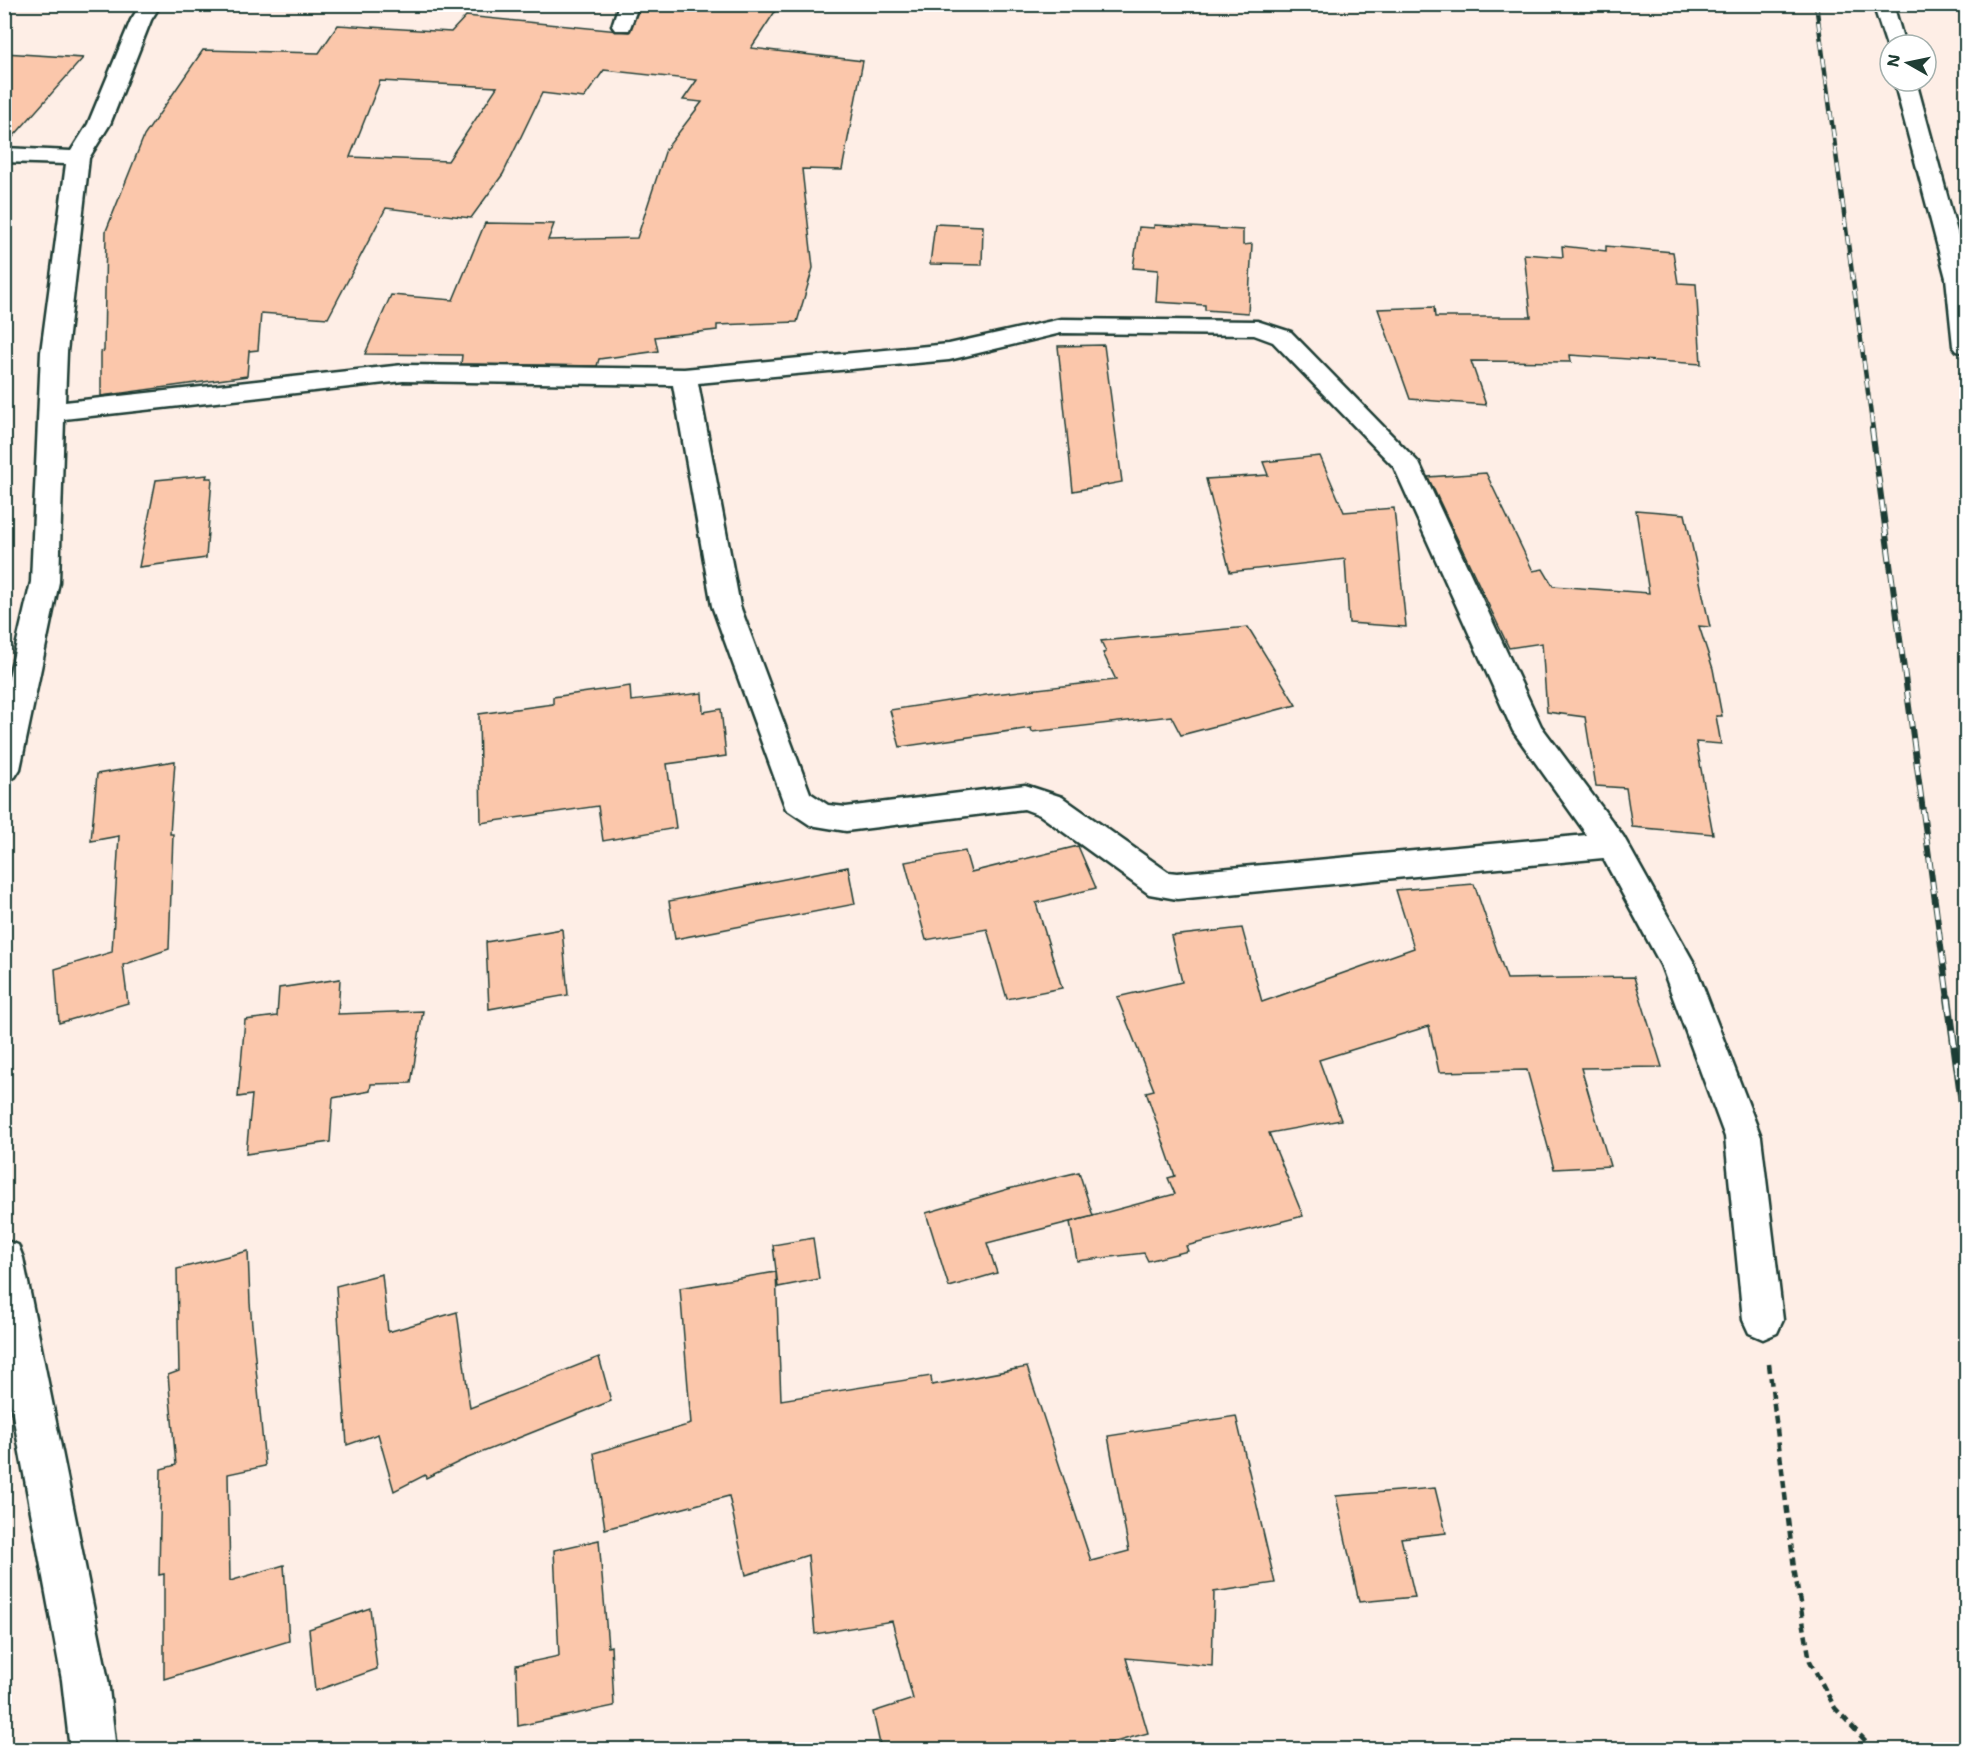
<svg xmlns="http://www.w3.org/2000/svg" width="1971" height="1754" font-family="'Shantell Sans',sans-serif">
<style>
.building{fill:#fbc7ab;stroke:#1f3d34;stroke-width:1.5;fill-rule:evenodd}
.lines{fill:none;stroke-linecap:round;stroke-linejoin:round}
.minor-casing{stroke:#1f3d34;stroke-width:5}
.path{stroke:#1f3d34;stroke-width:4.5;stroke-dasharray:8 5;stroke-linecap:butt}
.minor{fill:#fff;fill-rule:evenodd}
.rail-far2-casing{stroke:#1f3d34;stroke-width:4.5}
.rail-far1-casing{stroke:#1f3d34;stroke-width:6}
.rail-casing{stroke:#1f3d34;stroke-width:8}
.rail-far2{stroke:#fff;stroke-width:3;stroke-dasharray:9;stroke-linecap:butt}
.rail-far1{stroke:#fff;stroke-width:4;stroke-dasharray:12;stroke-linecap:butt}
.rail{stroke:#fff;stroke-width:5;stroke-dasharray:16;stroke-linecap:butt}
</style>
<rect width="100%" height="100%" fill="#feeee6"/>
<filter id="ink" filterUnits="userSpaceOnUse"><feTurbulence type="fractalNoise" baseFrequency=".0167" numOctaves="2"/><feDisplacementMap in="SourceGraphic" scale="12" xChannelSelector="R" yChannelSelector="G"/><feConvolveMatrix kernelMatrix="1 2 1 2 8 2 1 2 1" color-interpolation-filters="sRGB"/></filter>
<g filter="url(#ink)">
<g class="building">
<path d="M641 4H780L751 48 863 61 842 170 802 169 813 268 797 322 717 325V330L655 337 658 351 599 359 597 366 461 364 462 355 365 354 391 295 453 300 485 223 554 224 548 240 637 238 666 149 702 102 683 100 697 80 604 70 584 98 542 93 503 174 471 218 386 208 328 318 261 313 258 350 249 351 247 376 101 396V352L104 351 106 231 144 136 203 50 319 53 338 25 451 32 466 16 629 32ZM380 81 497 87 448 161 350 157Z"/>
<path d="M4 53 83 58 5 146H4Z"/>
<path d="M935 224 983 226 982 265 930 264Z"/>
<path d="M1154 225 1243 230V245L1252 244 1248 313 1205 310V305L1156 302 1158 270 1133 268 1139 227 1154 228Z"/>
<path d="M1562 246 1606 251V246L1673 252 1678 283 1696 284 1701 364 1570 355 1571 362 1471 361 1486 405 1410 399 1378 309 1434 307 1435 317H1531L1524 254 1563 257Z"/>
<path d="M1104 345 1122 482 1073 491 1058 346Z"/>
<path d="M1320 456 1344 512 1394 508 1406 627 1349 623 1345 559 1230 572 1206 479 1268 475 1263 462Z"/>
<path d="M1486 473 1533 571 1543 569 1553 586 1649 593 1636 510 1685 514 1710 627 1699 626 1713 669 1722 716H1716L1721 744 1696 742 1713 834 1632 827 1626 788 1596 786 1585 717 1547 712 1542 643 1509 648 1428 477Z"/>
<path d="M207 475 206 478H212L206 558 139 567 156 480Z"/>
<path d="M1248 627 1296 705 1181 735 1171 716 1032 732 1031 728 900 747 890 710 986 695 1116 680 1103 653 1106 652 1101 641Z"/>
<path d="M630 686 631 701 702 693 703 712 721 709 726 756 667 764 676 828 603 841 598 806 481 823 479 714 553 704V697Z"/>
<path d="M175 761 170 834H173L169 949 123 965 128 1003 59 1023 55 969 112 952 119 836 91 841 97 774Z"/>
<path d="M1078 846 1096 888 1036 903 1062 988 1007 999 987 929 926 940 905 862 965 851 971 872Z"/>
<path d="M848 867 855 904 675 939 669 901Z"/>
<path d="M1474 884 1507 979 1634 977 1662 1067 1581 1068 1610 1166 1554 1169 1527 1070 1439 1072 1429 1026 1319 1060 1341 1120 1269 1133 1303 1216 1186 1246 1188 1251 1148 1261 1144 1253 1077 1261 1070 1222 1175 1194 1168 1178 1175 1176 1146 1092 1154 1090 1117 997 1182 982 1171 936 1242 928 1262 1002 1414 948 1396 890Z"/>
<path d="M562 929 568 995 489 1009 486 942Z"/>
<path d="M340 979 338 1014 423 1011 411 1083 371 1084 370 1091 333 1098 330 1142 246 1154 252 1095 238 1097 245 1020 277 1016 279 988Z"/>
<path d="M1079 1172 1093 1216 987 1243 997 1273 949 1287 926 1213 1008 1189Z"/>
<path d="M813 1238 819 1279 778 1287 773 1245Z"/>
<path d="M248 1251 250 1303 265 1466 228 1474 230 1581 284 1565 289 1641 164 1679V1574L159 1575 161 1469 176 1465 168 1375 179 1371 177 1269Z"/>
<path d="M776 1272 781 1400 931 1376 932 1385 1027 1367 1091 1561 1129 1551 1108 1436 1236 1416 1275 1583 1214 1592 1212 1666 1126 1658 1148 1733 1089 1749H881L873 1712 913 1699 892 1621 815 1634 808 1555 746 1575 729 1496 605 1529 594 1453 691 1424 680 1288Z"/>
<path d="M382 1274 388 1332 457 1312 470 1408 599 1357 611 1401 463 1460 426 1478 425 1475 394 1491 378 1434 347 1445 336 1286Z"/>
<path d="M1435 1488 1446 1533 1401 1538 1415 1597 1359 1602 1336 1496Z"/>
<path d="M599 1540 608 1647 611 1646 614 1706 518 1726 516 1665 559 1656 554 1550Z"/>
<path d="M370 1608 377 1669 315 1691 309 1629Z"/>
</g>
<g class="lines">
<defs>
<g id="minor">
<path d="M141 4H161L151 20 110 124 89 158 67 352 65 402 403 365 684 369 949 344 1061 319 1257 321 1291 332 1419 463 1541 726 1623 836 1694 963 1761 1137 1783 1320 1777 1333 1763 1339 1749 1333 1743 1320 1725 1137 1661 965 1603 858 1177 899 1149 894 1040 815 1024 809 846 831 810 825 786 809 712 606 673 385 403 381 64 419 59 582 20 769 15 777 4 781V698L31 582 41 352 66 164 4 162V148L71 151 88 124 131 20ZM1061 333 1254 335 1273 342 1394 467 1513 731 1587 835 1177 873 1168 872 1062 797 1025 785 846 807 828 805 810 793 740 606 698 383 949 360Z"/>
<path d="M619 4H639L629 30H615L612 26Z"/>
<path d="M1873 4H1893L1905 45H1890V50L1888 49Z"/>
<path d="M1894 81H1916L1966 265V353L1957 351 1953 346 1946 278Z"/>
<path d="M4 1240 18 1245 23 1258 108 1680 116 1750H70L62 1680 4 1366Z"/>
</g>
</defs>
<use href="#minor" class="minor-casing"/>
<path class="path" d="M1769 1364 1794 1568 1810 1661 1835 1708 1874 1750"/>
<use href="#minor" class="minor"/>
<defs>
<path id="rail-far2" d="M1816 4 1873 430"/>
<path id="rail-far1" d="M1872 429 1948 999"/>
<path id="rail" d="M1948 998 1966 1133"/>
</defs>
<use href="#rail-far2" class="rail-far2-casing"/>
<use href="#rail-far1" class="rail-far1-casing"/>
<use href="#rail" class="rail-casing"/>
<use href="#rail-far2" class="rail-far2"/>
<use href="#rail-far1" class="rail-far1"/>
<use href="#rail" class="rail"/>
</g>
</g>
<rect width="1971" height="1754" fill="none" stroke="#fff" stroke-width="24"/>
<rect x="12" y="12" width="1947" height="1730" fill="none" stroke="#1f3d34" stroke-width="2" filter="url(#ink)"/>
<g transform="translate(1908 63) rotate(279)"><circle r="28" fill="#ffffff" stroke="#a5b1ae" stroke-width="1.5"/>
<path d="M0-4.5L10 22L0 15L-10 22Z" fill="#1f3d34"/>
<text y="-9" font-size="16" font-weight="bold" text-anchor="middle" fill="#1f3d34">N</text>
</g>
</svg>
